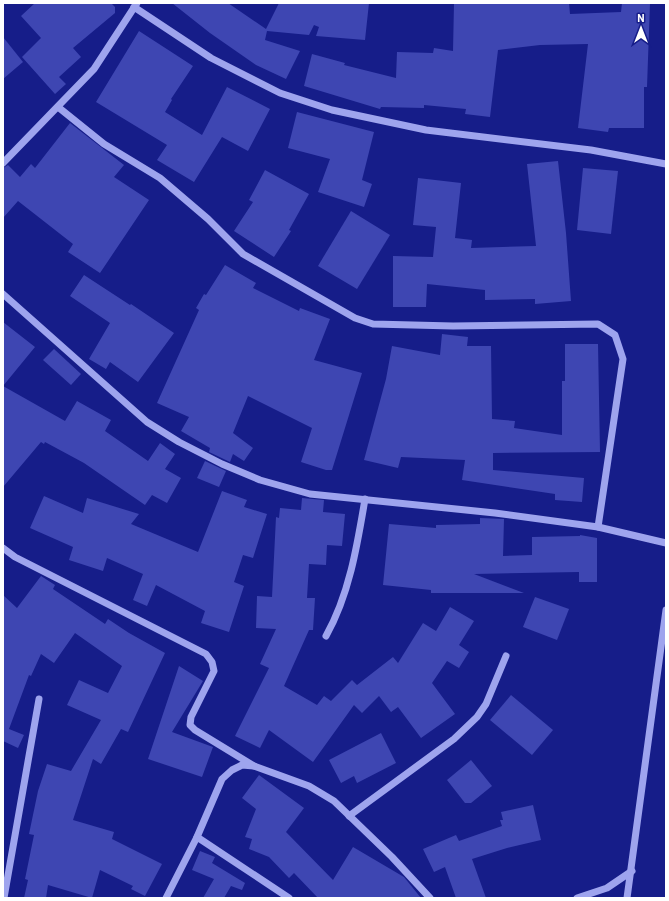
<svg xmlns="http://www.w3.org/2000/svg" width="669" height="901" font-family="Barlow,sans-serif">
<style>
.building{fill:#3e46b2}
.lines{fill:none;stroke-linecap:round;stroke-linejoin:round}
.minor{stroke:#9ea4ee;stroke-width:7}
</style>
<rect width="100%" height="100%" fill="#161d89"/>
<g class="building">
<path d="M35 3H111L115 7V13L73 48 81 57 59 77 66 84 55 94 22 57 41 38 21 16Z"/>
<path d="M172 3H228L266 29 279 3H369L365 40 316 36 319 27 314 25 309 35 267 31 265 40 300 51 286 79 256 65 210 33Z"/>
<path d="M454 3H569L570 14 621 12 622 3H650L647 87H644V128H609L608 132 578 128 588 44 540 45 498 50 490 117 465 114 466 109 424 105V108L381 107 380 109 304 86 312 54 345 63 344 65 396 78 397 52 433 53 434 48 453 51Z"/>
<path d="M139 31 193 66 171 99 172 100 165 112 202 135 227 87 270 109 248 151 222 137 194 182 157 160 167 145 96 102Z"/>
<path d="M3 37 23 62 3 79Z"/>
<path d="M297 112 374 132 362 180 372 184 364 207 318 192 330 159 288 148Z"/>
<path d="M70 123 124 165 114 177 149 200 100 273 68 252 73 244 18 201 3 218V168L8 165 20 177 31 164 35 168Z"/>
<path d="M558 161 566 233 571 301 535 304V299L485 300V290L427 284 426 307H393V256L433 257 436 227 413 225 418 178 461 183 455 238 472 240 471 248 536 246 527 164Z"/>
<path d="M583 168 618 171 611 234 577 230Z"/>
<path d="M265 170 309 194 289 230 291 231 274 257 234 231 253 202 249 200Z"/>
<path d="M351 211 390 235 357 289 318 266Z"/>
<path d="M225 265 256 283 253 288 299 311 300 308 330 319 314 360 362 373 332 470H326L301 462 312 428 248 396 233 433 253 448 244 461 233 454 230 462 209 452 210 448 181 431 189 417 157 403 199 310 196 308 204 294 206 295Z"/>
<path d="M84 275 130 305 131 304 174 333 138 382 110 362 106 369 89 359 110 323 70 296Z"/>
<path d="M3 322 35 347 3 386 65 421 77 401 111 420 105 431 148 461 160 443 175 454 165 469 181 478 167 503 152 495 145 505 84 463 45 442 44 444 41 442 3 487Z"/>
<path d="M442 334 468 337 467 346H491L492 419 515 421 514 428 562 435V381H565V344H598L600 452 493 453V470L584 478 582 502 555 500V494L462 480 465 460 401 457 398 468 364 460 386 379 392 346 440 355Z"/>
<path d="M54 349 81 374 71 385 43 360Z"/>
<path d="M205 461 226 471 219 487 197 478Z"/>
<path d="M222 491 247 500 244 507 267 514 253 558 243 555 234 582 244 586 229 632 201 623 205 611 156 585 147 606 133 600 143 574 107 558 103 571 69 560 73 547 30 528 44 496 83 513 87 498 139 514 131 524 198 552Z"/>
<path d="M302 498 324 500 323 512 345 514 342 546 327 545 326 565 309 564 307 598H315L313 630H309L284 686 317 705 324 696 331 701 352 680 357 685 393 657 398 663 423 623 436 631 450 607 474 621 459 645 469 652 459 668 447 661 432 683 455 714 421 738 398 707 391 712 379 696 362 713 354 705 313 762 269 730 260 748 235 736 269 668 260 664 276 629 256 628 257 596 272 597 276 517 279 518 280 508 301 510Z"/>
<path d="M480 518 504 519 503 556 532 555V537L580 536V535L597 538V582H579V572L474 574 524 593H431V590L383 585 389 524 436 528V525L480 524Z"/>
<path d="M41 576 55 585 53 589 105 624 108 619 129 633 165 653 128 732 121 729 101 764 93 759 73 820 114 832 112 839 162 864 145 896 131 889 133 886 100 870 92 898 48 885 46 898H24L28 880 25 879 34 835 29 834 38 791 47 764 71 771 101 720 67 705 79 680 108 693 122 666 75 633 54 663 41 654 31 676 29 675 9 729 24 735 18 748 3 741V595L17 608Z"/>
<path d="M535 597 569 609 557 640 523 627Z"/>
<path d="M179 666 203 681 172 732 213 747 202 777 148 759Z"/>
<path d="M511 695 553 730 532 755 490 720Z"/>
<path d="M381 733 396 763 357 783 354 776 341 783 329 760Z"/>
<path d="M471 760 492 786 471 803H465L447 780Z"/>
<path d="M259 775 304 808 286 832 333 880 353 847 404 877 421 898H318L294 873 289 878 269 857 249 849 252 839 245 837 256 809 242 798Z"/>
<path d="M533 805 541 840 507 848 472 859 486 898H456L445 867 434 872 423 849 456 835 459 841 502 826 500 820H503L501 812Z"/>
<path d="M200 851 215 857 212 863 245 883 242 890 231 886 224 898H203L214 879 192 870Z"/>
</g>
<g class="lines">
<g class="minor">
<path d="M134 7 211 58 280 93 332 110 426 130 591 150 666 164"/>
<path d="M58 107 104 144 160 178 208 219 243 254 355 318 373 324 453 326 598 324 615 335 623 359 598 527"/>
<path d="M3 163 94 69 137 3"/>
<path d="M3 294 147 422 179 442 222 464 260 480 310 494 495 513 598 527 666 543"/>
<path d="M3 548 15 557 206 654 212 662 214 671 191 717 190 725 195 730 254 766 309 786 334 801 392 857 430 898"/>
<path d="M326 636C349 595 357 547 365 499"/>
<path d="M349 816 454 739 477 717 486 704 506 656"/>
<path d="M197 837 289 898"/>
<path d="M4 898 39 699"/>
<path d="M166 898 197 837 222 779 232 770 242 765 254 766"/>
<path d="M577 898 607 888 632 871"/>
<path d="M627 898 666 610"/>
</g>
</g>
<rect width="669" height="901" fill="none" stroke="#ffffff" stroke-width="8"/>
<g transform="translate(641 28)" stroke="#161d89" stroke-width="3" paint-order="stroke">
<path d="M0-3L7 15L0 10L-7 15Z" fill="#ffffff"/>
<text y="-6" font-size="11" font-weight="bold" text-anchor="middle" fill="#ffffff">N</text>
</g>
</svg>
